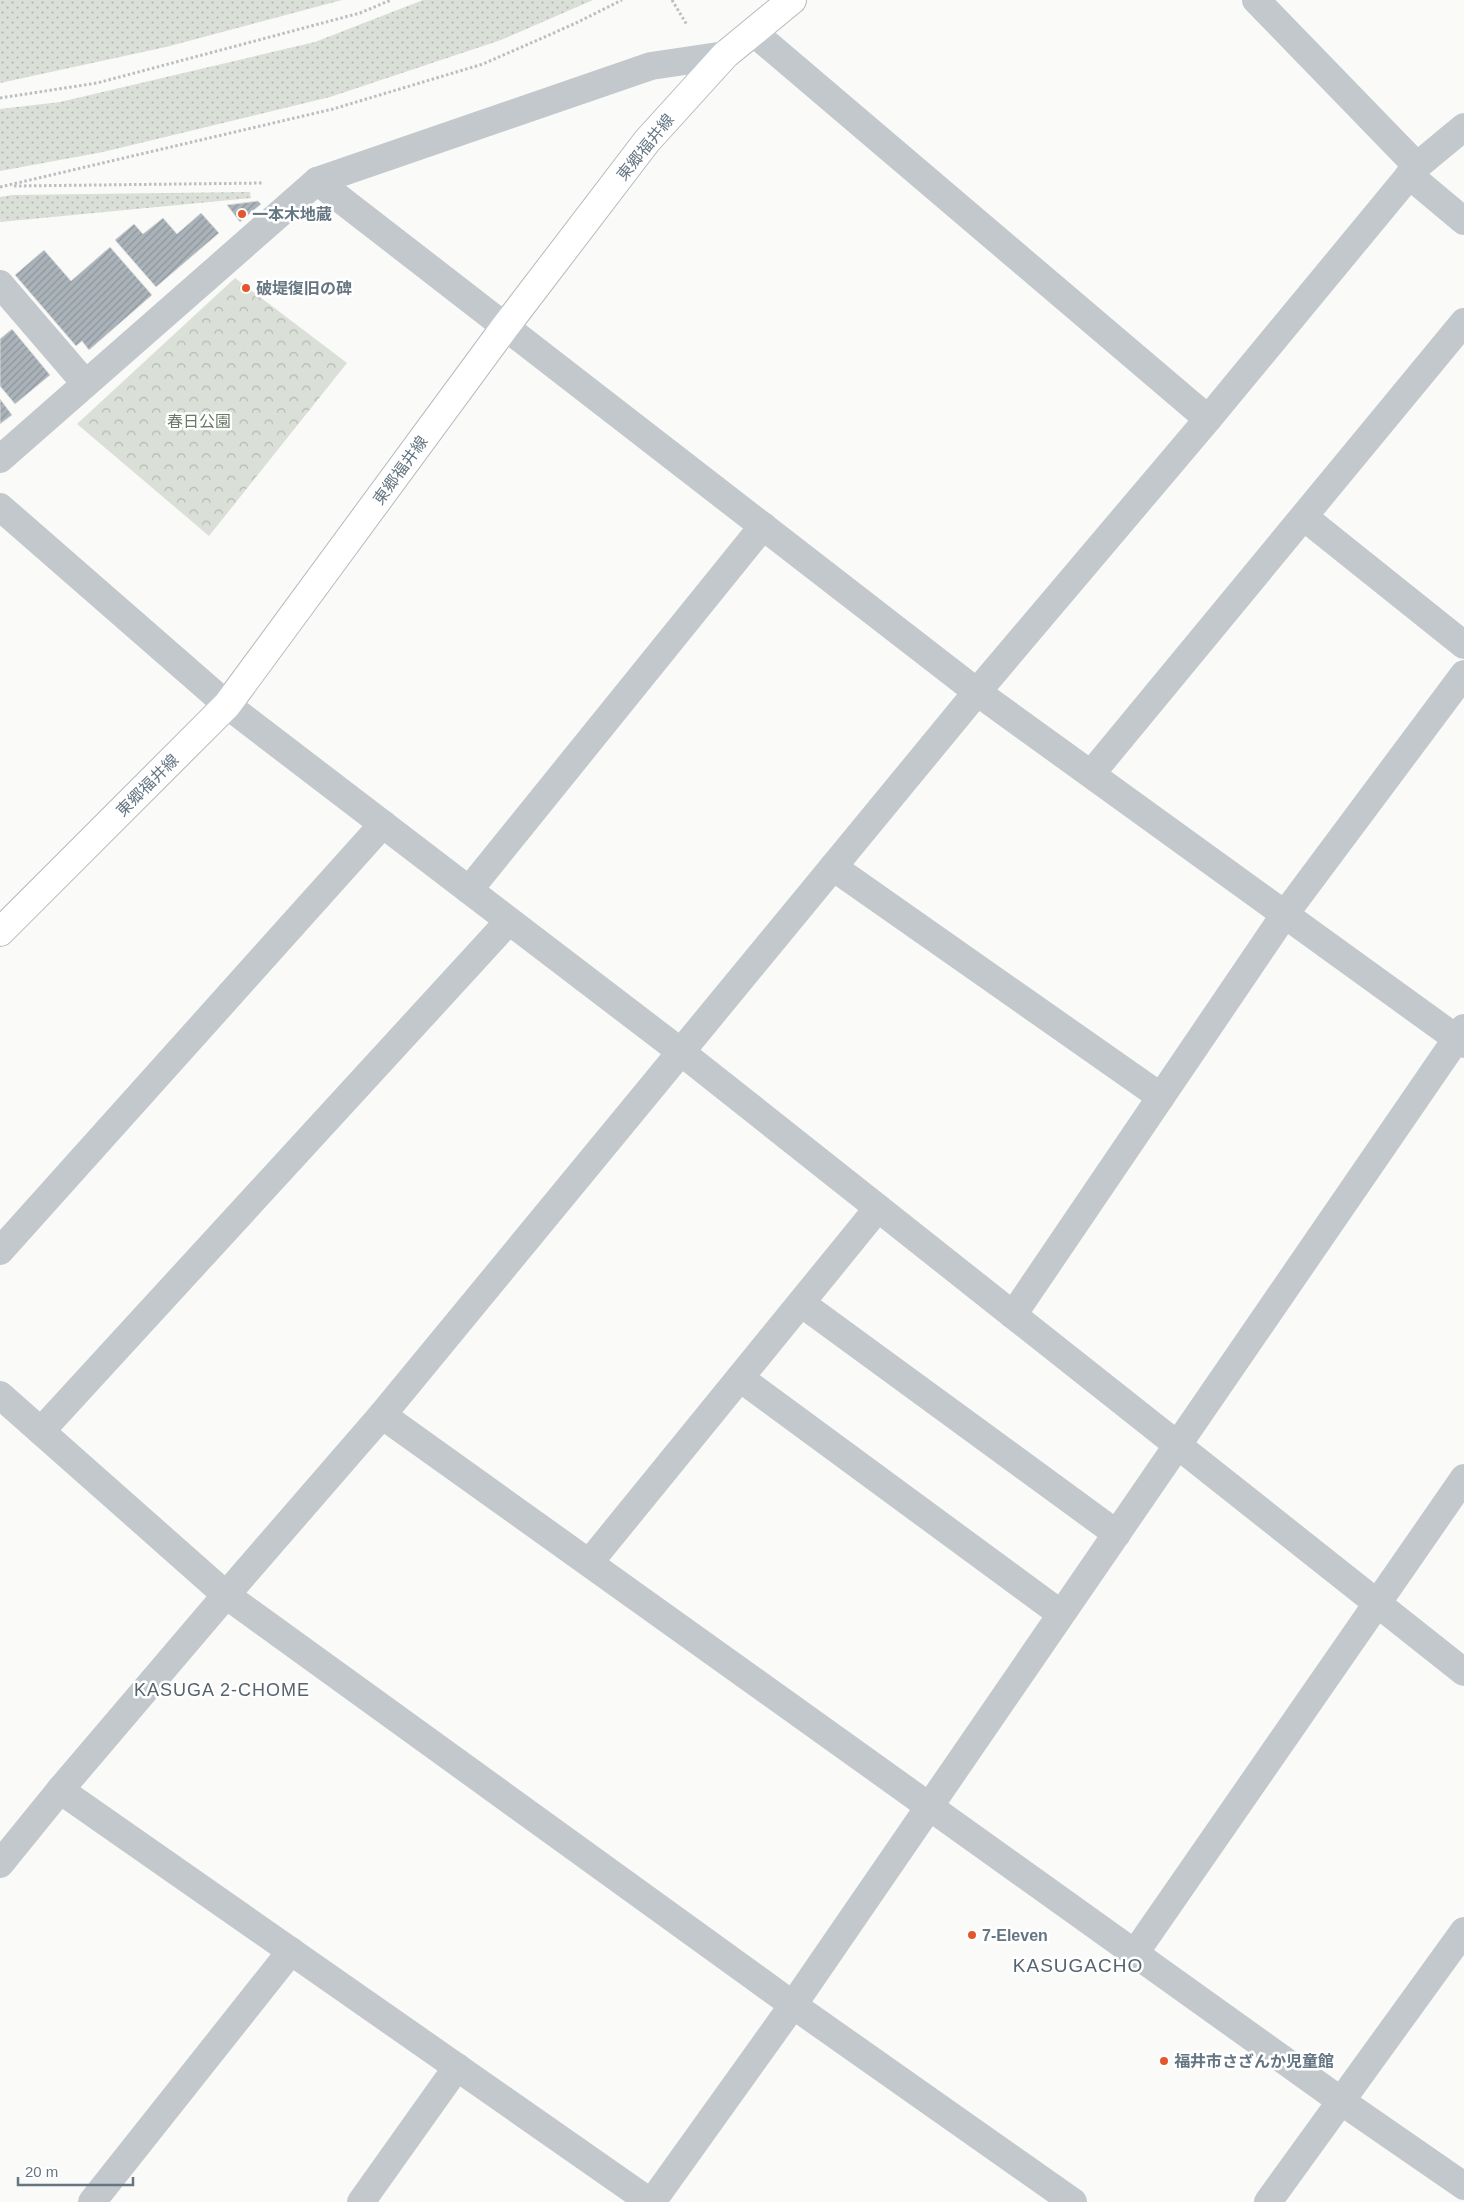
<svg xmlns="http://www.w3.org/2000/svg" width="1464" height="2202" font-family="Arial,'Noto Sans JP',sans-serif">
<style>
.grass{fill:url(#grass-dots)}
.forest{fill:url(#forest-crowns)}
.building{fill:url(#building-hatch);stroke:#dcdcda}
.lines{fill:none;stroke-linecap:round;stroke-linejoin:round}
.major-casing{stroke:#b5babe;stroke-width:30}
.path{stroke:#bbbfc2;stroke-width:3;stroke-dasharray:2.5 2.5;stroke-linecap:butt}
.minor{stroke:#c3c8cc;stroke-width:28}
.major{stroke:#fff;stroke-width:28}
.poi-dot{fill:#e4572e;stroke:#fff;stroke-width:2}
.labels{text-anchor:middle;stroke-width:5;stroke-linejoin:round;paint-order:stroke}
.street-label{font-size:16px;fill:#657683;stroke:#fff}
.poi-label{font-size:16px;font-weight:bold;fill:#657683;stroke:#fff;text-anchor:start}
.park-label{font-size:16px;fill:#687a64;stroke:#fff}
.neighbourhood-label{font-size:18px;letter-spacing:1px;fill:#57646e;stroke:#fff}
.quarter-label{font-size:19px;letter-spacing:1px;fill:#57646e;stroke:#fff}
</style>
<defs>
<pattern id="grass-dots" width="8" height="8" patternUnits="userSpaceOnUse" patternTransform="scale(1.25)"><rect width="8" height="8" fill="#dadfd7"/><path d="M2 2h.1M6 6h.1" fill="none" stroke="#b4b9b4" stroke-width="1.8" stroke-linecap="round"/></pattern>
<pattern id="forest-crowns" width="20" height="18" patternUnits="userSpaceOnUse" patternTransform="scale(1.25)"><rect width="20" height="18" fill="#dadfd7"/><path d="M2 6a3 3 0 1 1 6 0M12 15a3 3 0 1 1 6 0" fill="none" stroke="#b4b9b4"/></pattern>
<pattern id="building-hatch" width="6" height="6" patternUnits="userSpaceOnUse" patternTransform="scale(1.25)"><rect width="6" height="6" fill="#aab3b9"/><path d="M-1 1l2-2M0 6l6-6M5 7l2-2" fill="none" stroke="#8e969c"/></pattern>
</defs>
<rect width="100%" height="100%" fill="#fafaf8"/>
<g class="grass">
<path d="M0 0H342L166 47 0 83Z"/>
<path d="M423 0H593L501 40 330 97 103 152 0 171V109L60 102 315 42Z"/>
<path d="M250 192 251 198 0 222V197L12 195Z"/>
</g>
<path class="forest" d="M235 278 347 363 209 536 77 424Z"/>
<g class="building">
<path d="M258 201 261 204 240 222 227 205Z"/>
<path d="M201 213 219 233 156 287 115 240 134 224 143 234 163 218 177 234Z"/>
<path d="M110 247 152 295 89 350 82 341 76 346 15 275 44 250 71 281Z"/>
<path d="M12 329 50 375 15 404 0 386V339Z"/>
<path d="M0 399 12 415 0 424Z"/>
</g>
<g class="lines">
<defs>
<path id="major" d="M0 932 227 705 505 327 647 141 725 55 792 0"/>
</defs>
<use href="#major" class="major-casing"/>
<g class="path">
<path d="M672 0 687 25"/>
<path d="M0 98 97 83 360 13 391 0"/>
<path d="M14 186 263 183"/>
<path d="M0 187 333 109 483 64 574 24 622 0"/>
</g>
<g class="minor">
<path d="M1256 0 1417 166"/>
<path d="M753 32 1208 419"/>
<path d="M1409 175 1464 221"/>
<path d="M317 181 977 692 1464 1044"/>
<path d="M0 284 85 383"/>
<path d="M0 459 317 181 651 66 725 55"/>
<path d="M0 507 227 705 681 1052 1464 1672"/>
<path d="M1304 517 1464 645"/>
<path d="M1091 774 1464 322"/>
<path d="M833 867 1161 1097"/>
<path d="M469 890 763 526"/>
<path d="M0 1251 383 824"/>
<path d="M801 1303 1117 1534"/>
<path d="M1013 1315 1285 914 1464 674"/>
<path d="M740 1378 1061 1614"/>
<path d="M0 1395 226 1595 793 2005 1073 2202"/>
<path d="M382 1415 1341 2101 1464 2186"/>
<path d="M41 1431 509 921"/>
<path d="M589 1563 878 1208"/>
<path d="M60 1790 650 2202"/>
<path d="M0 1864 60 1790 226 1595 382 1415 977 692 1208 419 1417 166 1464 127"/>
<path d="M1135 1953 1464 1478"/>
<path d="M92 2202 291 1951"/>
<path d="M361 2202 457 2067"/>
<path d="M652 2202 793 2005 1464 1028"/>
<path d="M1268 2202 1464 1931"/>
</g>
<use href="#major" class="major"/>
</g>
<g class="poi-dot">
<circle cx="242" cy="214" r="5"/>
<circle cx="246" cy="288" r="5"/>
<circle cx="972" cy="1935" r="5"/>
<circle cx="1164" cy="2061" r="5"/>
</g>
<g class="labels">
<g class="street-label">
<text transform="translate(645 147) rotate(-51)" y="6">東郷福井線</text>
<text transform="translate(400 470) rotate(-54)" y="6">東郷福井線</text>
<text transform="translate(147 785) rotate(-45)" y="6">東郷福井線</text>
</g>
<g class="poi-label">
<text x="252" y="220">一本木地蔵</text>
<text x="256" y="294">破堤復旧の碑</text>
<text x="982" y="1941">7-Eleven</text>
<text x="1174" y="2067">福井市さざんか児童館</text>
</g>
<g class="park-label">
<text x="199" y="427">春日公園</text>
</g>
<g class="neighbourhood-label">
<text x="222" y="1696">KASUGA 2-CHOME</text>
</g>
<g class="quarter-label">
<text x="1078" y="1972">KASUGACHO</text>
</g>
</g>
<path d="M18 2177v8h115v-8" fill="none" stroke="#657683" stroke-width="2.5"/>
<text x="25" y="2177" font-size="15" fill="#657683" stroke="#ffffff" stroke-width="4" paint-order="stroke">20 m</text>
</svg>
